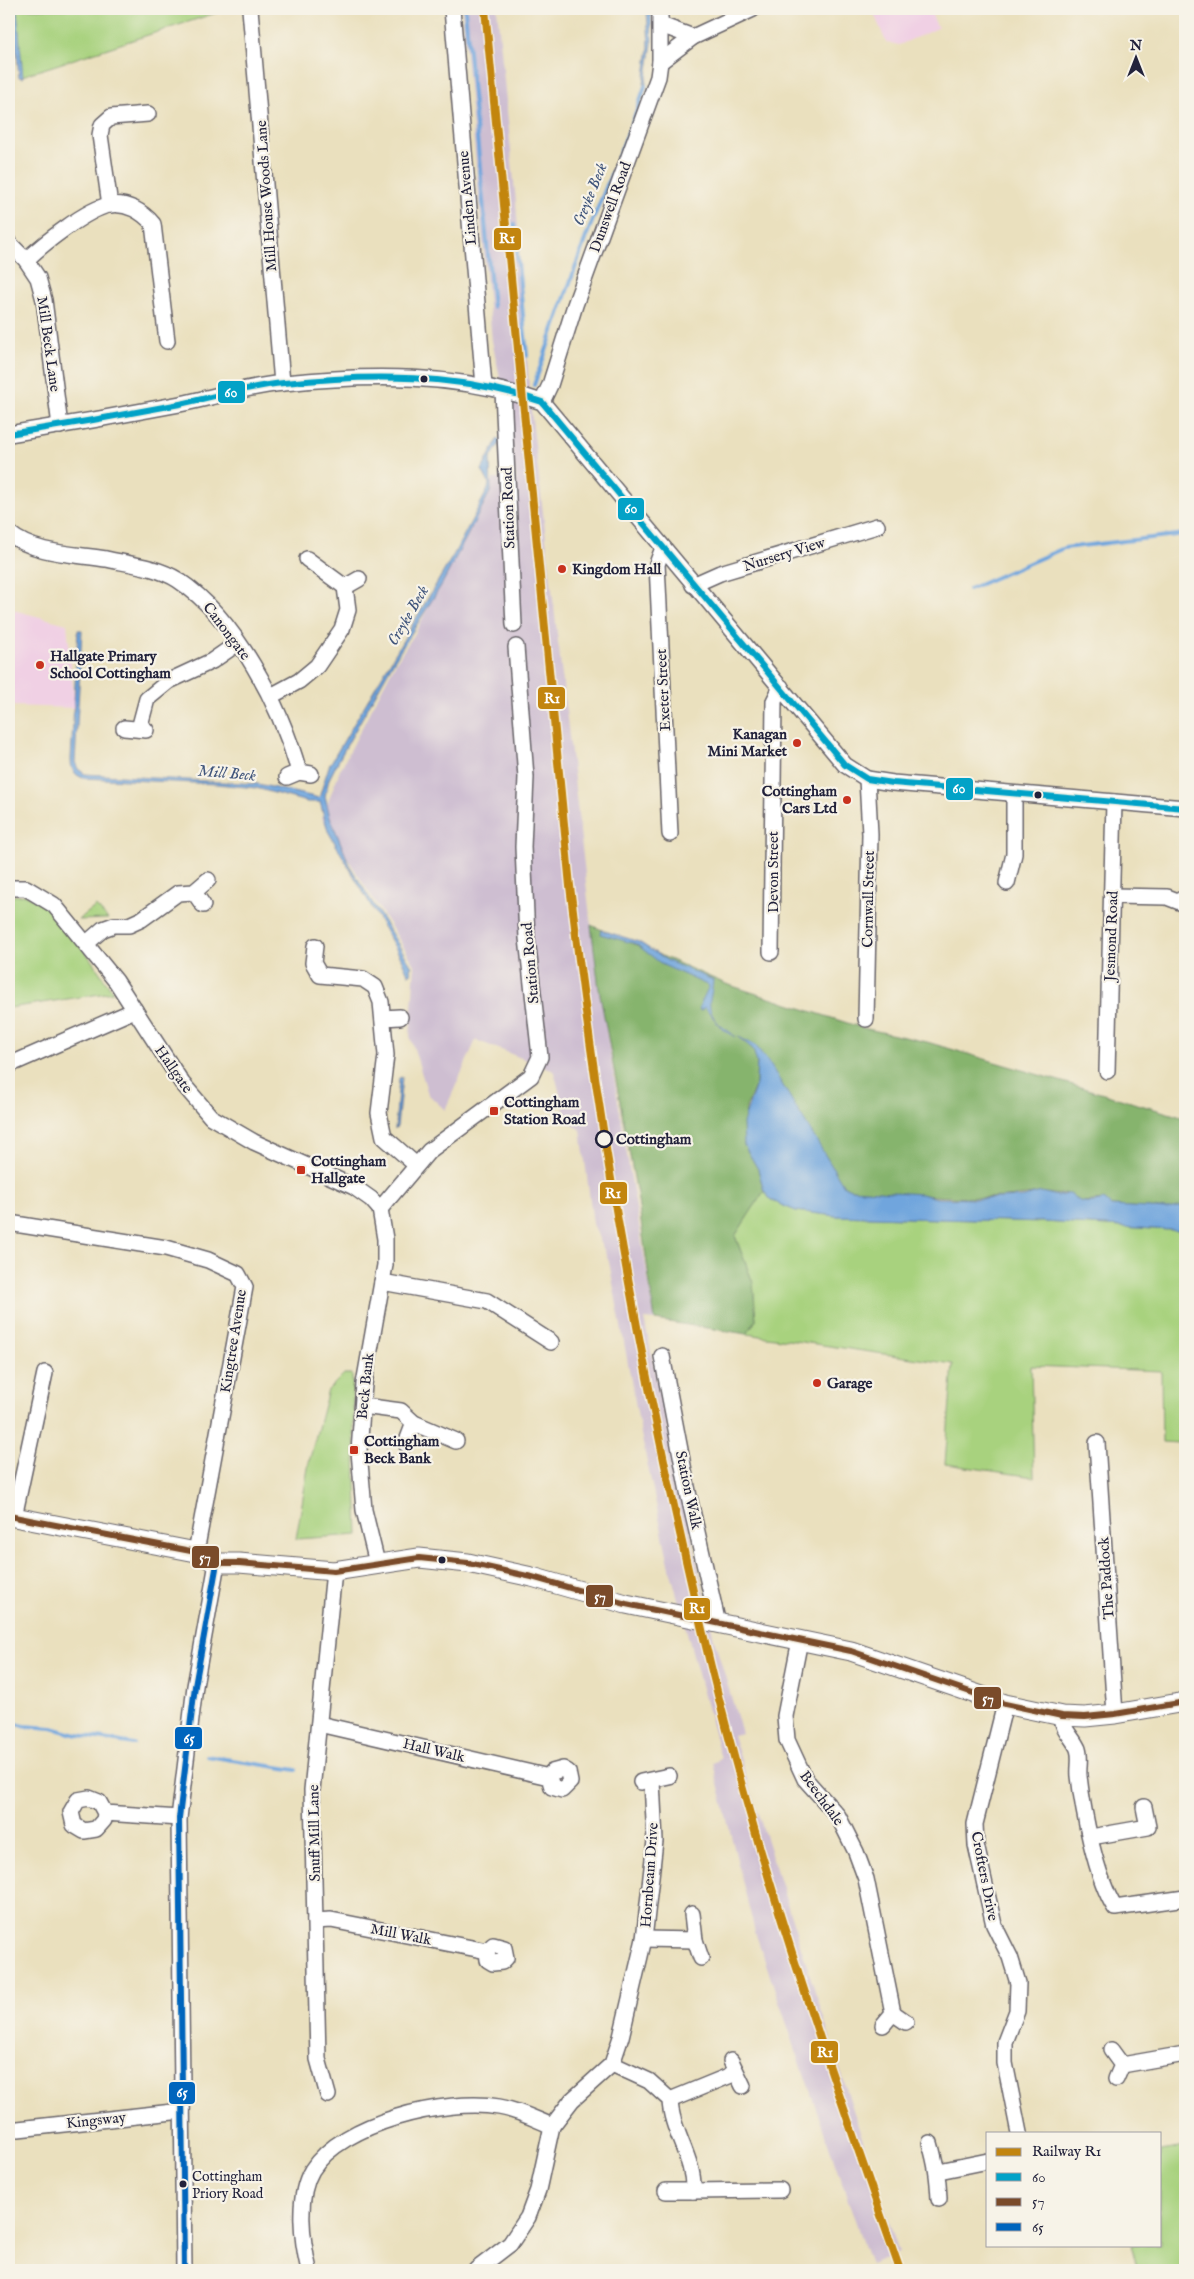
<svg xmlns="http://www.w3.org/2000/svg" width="1194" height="2279" font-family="'IM FELL English',serif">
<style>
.built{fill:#f0d0e4}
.industrial{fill:#cebed1}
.green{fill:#a8d27e;stroke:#657a5c}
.forest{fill:#86b46d;stroke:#546b54}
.water{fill:#6fa5dd;stroke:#48648c}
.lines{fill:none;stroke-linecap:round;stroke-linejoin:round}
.stream{stroke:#6fa5dd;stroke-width:4}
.minor-casing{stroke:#686469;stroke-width:18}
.major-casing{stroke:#686469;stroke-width:21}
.minor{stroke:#fff;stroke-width:15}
.major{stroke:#fff;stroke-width:19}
.rail{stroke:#22223b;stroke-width:4;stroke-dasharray:8 4;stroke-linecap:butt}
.bus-1-casing{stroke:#f7f3e8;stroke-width:10}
.bus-2-casing{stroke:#f7f3e8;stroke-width:10}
.bus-3-casing{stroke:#f7f3e8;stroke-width:10}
.bus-1{stroke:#02a2c7;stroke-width:6}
.bus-2{stroke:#7a4b2a;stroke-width:6}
.bus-3{stroke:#0065bd;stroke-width:6}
.rail-1-casing{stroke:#f7f3e8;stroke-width:11}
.rail-1{stroke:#c2850f;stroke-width:8}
.bus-dot{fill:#22223b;stroke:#f7f3e8;stroke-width:2}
.poi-dot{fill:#c8321e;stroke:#f7f3e8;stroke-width:2}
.stop-dot{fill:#f7f3e8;stroke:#22223b;stroke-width:2.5}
.labels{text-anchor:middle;stroke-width:4.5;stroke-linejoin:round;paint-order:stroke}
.bus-label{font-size:14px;fill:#22223b;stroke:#f7f3e8;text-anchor:start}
.street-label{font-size:15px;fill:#22223b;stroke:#f7f3e8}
.poi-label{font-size:15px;font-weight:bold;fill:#22223b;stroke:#f7f3e8;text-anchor:start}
.stop-label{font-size:15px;font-weight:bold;fill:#22223b;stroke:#f7f3e8;text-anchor:start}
.water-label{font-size:16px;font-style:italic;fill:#41567c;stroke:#f7f3e8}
.line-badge{stroke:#f7f3e8;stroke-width:2}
.badge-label{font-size:14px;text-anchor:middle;font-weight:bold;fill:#fff}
</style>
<rect width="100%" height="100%" fill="#f7f3e8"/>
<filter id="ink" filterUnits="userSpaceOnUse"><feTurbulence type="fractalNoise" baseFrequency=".02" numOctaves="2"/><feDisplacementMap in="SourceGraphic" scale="10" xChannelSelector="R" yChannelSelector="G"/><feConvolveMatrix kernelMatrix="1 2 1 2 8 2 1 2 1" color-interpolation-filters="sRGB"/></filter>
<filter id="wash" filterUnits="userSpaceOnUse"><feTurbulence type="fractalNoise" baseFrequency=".0096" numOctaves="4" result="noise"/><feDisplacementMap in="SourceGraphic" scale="20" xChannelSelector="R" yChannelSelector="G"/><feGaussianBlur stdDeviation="1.12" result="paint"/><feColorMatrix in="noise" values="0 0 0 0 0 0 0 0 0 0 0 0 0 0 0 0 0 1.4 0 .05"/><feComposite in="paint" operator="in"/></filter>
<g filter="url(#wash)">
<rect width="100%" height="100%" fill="#eae0be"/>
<g class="built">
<path d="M872 9H929L938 28 899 45 886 42Z"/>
<path d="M9 609 67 624 75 708 9 706Z"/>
</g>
<path class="industrial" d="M462 9H497L516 202 530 401 591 925 599 989 655 1320 644 1319 714 1639 742 1733 733 1735 899 2253 870 2264 755 1932 713 1763 721 1759 671 1573 642 1439 609 1262 593 1224 581 1130 567 1122 554 1071 476 1040 445 1110 428 1094 410 1036 415 965 322 818 340 770 396 662 414 635 493 479H516L504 396 492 341Z"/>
<g class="green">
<path d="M9 9H228L22 76Z"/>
<path d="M27 895 51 911 83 948 113 992 9 1008V896Z"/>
<path d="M96 906 108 919 78 920Z"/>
<path d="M764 1191 771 1200 796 1211 836 1216 1044 1222 1185 1231V1513L1179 1443 1162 1442 1161 1371 1031 1366 1034 1477 945 1464 953 1364 747 1334 756 1320 753 1283 735 1236Z"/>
<path d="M344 1374H352L358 1535 296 1539 309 1462 328 1390Z"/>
<path d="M1185 2147V2270H1138L1131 2245H1160V2151Z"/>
</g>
<path class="forest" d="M591 925 726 984 863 1028 927 1042 1185 1118V1206L1167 1209 1110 1206 1104 1200 1081 1202 1065 1193C1055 1197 1048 1191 1039 1193 975 1204 914 1193 850 1189L844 1186 757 1056 756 1084 746 1108 744 1145 758 1169 764 1191 735 1236 753 1283 756 1320 747 1334 655 1320 637 1194 599 989Z"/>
<g class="water">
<path d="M13 9H17L23 78 19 77Z"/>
<path d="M647 9H651L652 44 645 89 643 90 649 47Z"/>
<path d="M498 438 501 441 490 459 491 490 442 584 394 661 344 750 329 779 325 796 330 817 350 866 412 967 410 968 411 974H408L400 956 328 831 320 802H307L256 788 217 784 83 778C73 774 71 769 71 759L78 630H82L75 762 78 769 85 774 258 784 319 798 329 766 454 554 488 489 489 483 482 470Z"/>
<path d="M601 930 639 942 668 961 713 980C712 1001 703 1006 720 1025 725 1030 732 1032 735 1037L722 1029 705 1007 700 1011 699 1007 709 986 663 965 636 944 600 934Z"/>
<path d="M737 1036 756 1046 771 1066 844 1186 850 1189 921 1194 937 1198 976 1199 1024 1197 1041 1192 1058 1196 1071 1193C1077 1205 1092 1203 1104 1200L1111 1206 1167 1209 1185 1206V1231L1044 1222 836 1216 796 1211 781 1205 771 1200 764 1191 758 1169 744 1145 743 1123 756 1084 757 1063 753 1049Z"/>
<path d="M402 1077 397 1127 395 1129 399 1078Z"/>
</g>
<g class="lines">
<g class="stream">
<path d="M465 9 493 307"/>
<path d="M514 224 527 356"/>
<path d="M534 385 586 237 636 113 645 86"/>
<path d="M969 589 1064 548 1185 534"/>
<path d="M9 1722 24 1726 52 1728 73 1734 134 1744"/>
<path d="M207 1756 296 1770"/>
</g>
</g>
</g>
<g filter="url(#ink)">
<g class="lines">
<defs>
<g id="minor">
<path d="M250 9 282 383"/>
<path d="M452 9 484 386"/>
<path d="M661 25 693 37"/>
<path d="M660 62 693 37 753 9"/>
<path d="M110 205 100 135 102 125 111 117 148 114"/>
<path d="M9 243 26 260 38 278 44 300 60 426"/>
<path d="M26 260C43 244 87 209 109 205 127 202 143 212 153 224L167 341"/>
<path d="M503 391 514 625"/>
<path d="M542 402 550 385 575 305 658 77 660 62V9"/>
<path d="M9 434C66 425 123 415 180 404 214 397 249 386 284 383 369 374 459 373 542 402L845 765 867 779 893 783 1185 808"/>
<path d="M9 533C33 554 75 554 106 559 130 564 158 567 178 580 236 618 281 707 299 772"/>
<path d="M663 548 657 564 670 834"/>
<path d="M693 585 720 573 877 526"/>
<path d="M345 587 359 579"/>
<path d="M271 696 299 681 317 666 342 629 348 610 345 587 307 559"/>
<path d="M124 728 146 730"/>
<path d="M139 729 147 699 169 681 212 661 238 643"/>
<path d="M287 777 299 772 311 774"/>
<path d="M1007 883 1014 854V794"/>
<path d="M9 888H26L54 905 116 981 182 1083 211 1117 254 1142 354 1187 371 1199 380 1209"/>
<path d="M194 892 203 905"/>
<path d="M1112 896 1167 897 1185 904"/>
<path d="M87 943 103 929 114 925H129L142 919 178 893 194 892 208 880"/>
<path d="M315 946 313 963 320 975 363 979 375 987 381 1002 386 1055 379 1113 384 1137 416 1165"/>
<path d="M771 952 774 701 781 687"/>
<path d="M383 1018 400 1017"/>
<path d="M866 1019 870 834 867 779"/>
<path d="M9 1065 135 1010"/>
<path d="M1107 1071 1114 802"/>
<path d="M380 1209 429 1151 531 1076 540 1057 527 938 523 847 526 777 516 647"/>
<path d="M9 1223 166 1248 208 1260 238 1274 245 1287 196 1552"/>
<path d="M382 1282 487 1301 551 1342"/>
<path d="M662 1356 689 1497 718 1624"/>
<path d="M363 1406 401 1411 414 1423 456 1441"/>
<path d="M1097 1443 1115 1714"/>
<path d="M406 1444 414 1423"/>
<path d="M14 1517 45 1373"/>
<path d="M377 1563 364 1510 359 1451 364 1384 385 1265V1239L380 1209"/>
<path d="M800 1640 785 1716 787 1740 805 1779 838 1816 856 1852 866 1879 893 2013"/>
<path d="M1005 1704 975 1824 976 1845 994 1925 1010 1957 1018 1983 1017 2011 1005 2042V2063L1019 2133"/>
<path d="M1062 1716C1062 1730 1073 1737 1078 1749 1081 1758 1078 1767 1079 1776 1083 1812 1096 1878 1115 1908L1185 1898"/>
<path d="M319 1724 549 1777 552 1787 562 1790 570 1782 568 1772 563 1769 552 1772 549 1777"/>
<path d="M641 1782 669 1776"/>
<path d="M105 1813 99 1802 89 1798 78 1800 71 1812 74 1825 84 1831 96 1829 104 1820 105 1813 179 1818"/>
<path d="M1091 1837 1148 1827 1144 1807"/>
<path d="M692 1914 695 1940 701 1958"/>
<path d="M315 1921 331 1920 487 1951 488 1960 493 1963 502 1962 506 1958 504 1948 493 1945 487 1951"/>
<path d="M644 1939 695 1940"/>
<path d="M883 2025 893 2013 906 2022"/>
<path d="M1111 2050 1122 2065 1116 2079"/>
<path d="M731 2061 743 2086"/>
<path d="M612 2064 649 2081 670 2100C671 2132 695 2159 693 2191L780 2190"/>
<path d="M1122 2065 1185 2054"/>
<path d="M328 2095 318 2059 312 1790 334 1571"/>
<path d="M670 2100 736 2073"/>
<path d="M9 2130 182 2111"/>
<path d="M930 2143C936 2164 938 2177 939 2199"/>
<path d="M939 2171 988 2161"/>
<path d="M666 2191H693"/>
<path d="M184 2270 179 1818 195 1686 217 1563"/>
<path d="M309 2270C302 2241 296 2197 312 2170 342 2122 446 2098 499 2107 518 2110 535 2119 552 2126"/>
<path d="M476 2270 510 2244 528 2217 538 2190 552 2126 572 2100 612 2064 621 2037 644 1939 655 1841 652 1781"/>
</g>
<path id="major" d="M9 1516 196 1552 217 1563H239L334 1571 419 1558 468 1563 532 1577 626 1604 851 1651 1005 1704 1062 1716 1085 1717 1115 1714 1185 1702"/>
</defs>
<use href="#minor" class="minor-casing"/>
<use href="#major" class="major-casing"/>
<use href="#minor" class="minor"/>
<use href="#major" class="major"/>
<path class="rail" d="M485 9 570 886C595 1103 631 1316 679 1529 701 1629 725 1729 754 1828 797 1977 849 2124 900 2270"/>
<defs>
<path id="bus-1" d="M9 434C66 425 123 415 180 404 214 397 249 386 284 383 369 374 459 373 542 402L845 765 867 779 893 783 1185 808"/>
<path id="bus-2" d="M9 1516 196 1552 217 1563H239L334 1571 419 1558 468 1563 532 1577 626 1604 851 1651 1005 1704 1062 1716 1085 1717 1115 1714 1185 1702"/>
<path id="bus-3" d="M184 2270 179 1818 195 1686 217 1563"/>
</defs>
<use href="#bus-1" class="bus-1-casing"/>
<use href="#bus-2" class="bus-2-casing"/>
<use href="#bus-3" class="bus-3-casing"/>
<use href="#bus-1" class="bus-1"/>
<use href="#bus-2" class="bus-2"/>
<use href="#bus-3" class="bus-3"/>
<defs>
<path id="rail-1" d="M485 9 570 886C595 1103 631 1316 679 1529 701 1629 725 1729 754 1828 797 1977 849 2124 900 2270"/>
</defs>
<use href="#rail-1" class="rail-1-casing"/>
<use href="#rail-1" class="rail-1"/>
</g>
</g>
<g class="bus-dot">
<circle cx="424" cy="379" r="4.5"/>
<circle cx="1038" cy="795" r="4.5"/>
<circle cx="442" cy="1560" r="4.5"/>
<circle cx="183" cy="2184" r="4.5"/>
</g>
<g class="poi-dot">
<circle cx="562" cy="569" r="5"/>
<circle cx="40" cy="665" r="5"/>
<circle cx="797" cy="743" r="5"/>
<circle cx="847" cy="800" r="5"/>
<rect x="489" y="1106" width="10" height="10" rx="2.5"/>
<rect x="296" y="1165" width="10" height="10" rx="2.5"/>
<circle cx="817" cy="1383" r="5"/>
<rect x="349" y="1445" width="10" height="10" rx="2.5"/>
</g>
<circle class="stop-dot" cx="604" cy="1139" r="8"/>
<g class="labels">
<g class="bus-label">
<text x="192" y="2181">Cottingham<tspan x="192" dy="17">Priory Road</tspan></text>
</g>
<g class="street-label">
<text transform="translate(266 196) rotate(-94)" y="5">Mill House Woods Lane</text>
<text transform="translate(467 198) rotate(-95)" y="5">Linden Avenue</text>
<text transform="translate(610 207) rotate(-70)" y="5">Dunswell Road</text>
<text transform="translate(49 344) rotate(82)" y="5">Mill Beck Lane</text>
<text transform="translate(508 508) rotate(-92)" y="5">Station Road</text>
<text transform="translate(784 554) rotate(-17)" y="5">Nursery View</text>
<text transform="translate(227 631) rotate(53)" y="5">Canongate</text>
<text transform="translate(663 690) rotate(-93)" y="5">Exeter Street</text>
<text transform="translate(773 872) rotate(-90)" y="5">Devon Street</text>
<text transform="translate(868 899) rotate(-89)" y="5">Cornwall Street</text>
<text transform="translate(1111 936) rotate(-88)" y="5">Jesmond Road</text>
<text transform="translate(530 963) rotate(-95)" y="5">Station Road</text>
<text transform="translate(174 1069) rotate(55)" y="5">Hallgate</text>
<text transform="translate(233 1341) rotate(-81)" y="5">Kingtree Avenue</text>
<text transform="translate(365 1386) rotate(-84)" y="5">Beck Bank</text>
<text transform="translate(689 1490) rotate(78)" y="5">Station Walk</text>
<text transform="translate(1106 1578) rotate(-94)" y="5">The Paddock</text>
<text transform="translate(434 1750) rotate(13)" y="5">Hall Walk</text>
<text transform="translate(822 1798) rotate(54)" y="5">Beechdale</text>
<text transform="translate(314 1833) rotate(-91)" y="5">Snuff Mill Lane</text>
<text transform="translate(649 1875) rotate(-86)" y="5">Hornbeam Drive</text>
<text transform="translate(985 1876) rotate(79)" y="5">Crofters Drive</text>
<text transform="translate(401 1934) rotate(11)" y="5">Mill Walk</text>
<text transform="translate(96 2120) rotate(-6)" y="5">Kingsway</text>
</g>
<g class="poi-label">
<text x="572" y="574">Kingdom Hall</text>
<text x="50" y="661">Hallgate Primary<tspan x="50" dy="17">School Cottingham</tspan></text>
<text x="787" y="739" text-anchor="end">Kanagan<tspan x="787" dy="17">Mini Market</tspan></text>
<text x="837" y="796" text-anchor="end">Cottingham<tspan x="837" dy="17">Cars Ltd</tspan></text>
<text x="504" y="1107">Cottingham<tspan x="504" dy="17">Station Road</tspan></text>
<text x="311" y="1166">Cottingham<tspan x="311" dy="17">Hallgate</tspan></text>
<text x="827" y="1388">Garage</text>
<text x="364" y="1446">Cottingham<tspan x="364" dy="17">Beck Bank</tspan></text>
</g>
<g class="stop-label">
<text x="616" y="1144">Cottingham</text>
</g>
<g class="water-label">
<text transform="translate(589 194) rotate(-68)" y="6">Creyke Beck</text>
<text transform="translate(407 615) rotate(-60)" y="6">Creyke Beck</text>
<text transform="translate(227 772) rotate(5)" y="6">Mill Beck</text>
</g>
</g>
<g class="line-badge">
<rect x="493" y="227" width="29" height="24" rx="5" fill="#c2850f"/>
<rect x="217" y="380" width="29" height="24" rx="5" fill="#02a2c7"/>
<rect x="617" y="497" width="28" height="24" rx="5" fill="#02a2c7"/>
<rect x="537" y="686" width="29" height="24" rx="5" fill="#c2850f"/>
<rect x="945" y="777" width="29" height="24" rx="5" fill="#02a2c7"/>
<rect x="599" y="1181" width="29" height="24" rx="5" fill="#c2850f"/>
<rect x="191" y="1545" width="29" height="24" rx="5" fill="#7a4b2a"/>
<rect x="585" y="1584" width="29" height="24" rx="5" fill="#7a4b2a"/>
<rect x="683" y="1597" width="28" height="24" rx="5" fill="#c2850f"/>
<rect x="973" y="1686" width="29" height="24" rx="5" fill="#7a4b2a"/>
<rect x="174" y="1726" width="29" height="24" rx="5" fill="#0065bd"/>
<rect x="810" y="2040" width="29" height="24" rx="5" fill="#c2850f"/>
<rect x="168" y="2081" width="28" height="24" rx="5" fill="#0065bd"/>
</g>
<g class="badge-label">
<text x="507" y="243">R1</text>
<text x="231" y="397">60</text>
<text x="631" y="513">60</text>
<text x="552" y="703">R1</text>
<text x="959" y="793">60</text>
<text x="613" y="1198">R1</text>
<text x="205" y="1562">57</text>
<text x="600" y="1601">57</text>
<text x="697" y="1613">R1</text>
<text x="988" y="1703">57</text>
<text x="189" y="1743">65</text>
<text x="825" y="2057">R1</text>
<text x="182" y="2097">65</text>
</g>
<rect width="1194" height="2279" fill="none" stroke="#f7f3e8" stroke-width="30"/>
<rect x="986" y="2132" width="175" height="115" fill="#f7f3e8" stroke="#a29fa3"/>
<rect x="996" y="2148" width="25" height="8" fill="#c2850f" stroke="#a29fa3"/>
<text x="1032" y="2156" font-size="15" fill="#22223b">Railway R1</text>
<rect x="996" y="2173" width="25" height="8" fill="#02a2c7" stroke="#a29fa3"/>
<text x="1032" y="2182" font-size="15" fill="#22223b">60</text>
<rect x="996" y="2198" width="25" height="8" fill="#7a4b2a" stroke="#a29fa3"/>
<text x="1032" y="2206" font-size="15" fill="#22223b">57</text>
<rect x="996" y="2223" width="25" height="8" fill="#0065bd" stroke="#a29fa3"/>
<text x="1032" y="2232" font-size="15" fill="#22223b">65</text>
<g transform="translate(1136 58)" stroke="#f7f3e8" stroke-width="4" paint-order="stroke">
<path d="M0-4L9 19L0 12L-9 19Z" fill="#22223b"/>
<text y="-8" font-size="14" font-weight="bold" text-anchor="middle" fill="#22223b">N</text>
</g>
</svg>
